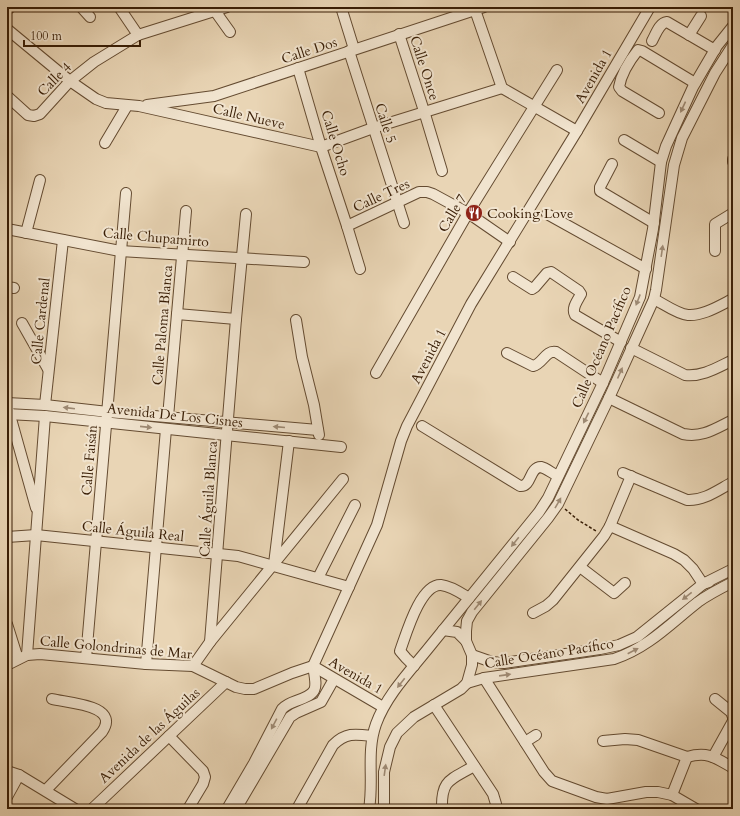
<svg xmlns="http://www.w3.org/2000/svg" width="740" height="816" font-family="Cardo,serif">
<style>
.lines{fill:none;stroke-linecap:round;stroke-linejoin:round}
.minor-casing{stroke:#644b31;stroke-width:12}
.path{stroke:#381d05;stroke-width:1.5;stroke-dasharray:3 2;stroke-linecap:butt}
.minor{stroke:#f1e4cf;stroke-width:10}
.oneway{fill:#9e8a74}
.labels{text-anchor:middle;stroke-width:4;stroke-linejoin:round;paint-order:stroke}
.street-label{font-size:14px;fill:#381d05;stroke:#f1e4cf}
.poi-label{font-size:14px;fill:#381d05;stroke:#f1e4cf;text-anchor:start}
</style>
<rect width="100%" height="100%" fill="#e9d5b5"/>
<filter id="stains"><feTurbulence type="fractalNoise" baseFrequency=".005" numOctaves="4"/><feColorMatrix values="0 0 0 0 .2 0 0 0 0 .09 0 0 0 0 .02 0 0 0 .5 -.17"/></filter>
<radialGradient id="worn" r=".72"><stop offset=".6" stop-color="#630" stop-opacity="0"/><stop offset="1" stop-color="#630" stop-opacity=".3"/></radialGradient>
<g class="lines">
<defs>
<g id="minor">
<path d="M81 7 90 17"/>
<path d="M119 7 138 35"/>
<path d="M341 7 354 49"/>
<path d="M474 7 502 88 577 131"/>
<path d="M7 10 11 7"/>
<path d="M215 11 230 32"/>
<path d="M7 29 70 81 96 99 106 103 139 106 321 147 373 128 502 88"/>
<path d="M399 34 424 111 442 171"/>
<path d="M689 35 701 16"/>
<path d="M652 41C656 34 659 23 667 22L715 50"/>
<path d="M349 51 404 223"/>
<path d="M298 68 321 147 347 226 360 269"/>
<path d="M7 96 28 115 34 116 40 114 70 81 94 62 138 35 227 7"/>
<path d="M147 105 214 96 484 7"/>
<path d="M659 113 622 91 619 87C621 75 630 60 638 50L642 51 695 83"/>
<path d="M624 140 661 162"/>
<path d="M105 143 127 106"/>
<path d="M733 159V162"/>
<path d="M612 164 600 187V191L654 223"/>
<path d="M547 214 646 269"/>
<path d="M347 226 419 192H427L433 194 468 213 510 242"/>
<path d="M7 229 120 251 304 262"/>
<path d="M26 233 40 180"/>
<path d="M715 251V224L733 213"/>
<path d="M513 277 532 289 535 287 547 273 551 272 579 291 581 294C578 300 571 308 575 315L621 342"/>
<path d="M7 287 14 288"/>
<path d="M654 299C664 304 677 314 688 315 704 316 720 305 733 299"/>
<path d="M177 314 236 319"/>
<path d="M296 320 302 357 314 405 319 435"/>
<path d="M22 323 48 369"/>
<path d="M631 348 685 375C703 377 718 367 733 360"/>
<path d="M507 353 533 366C543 364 545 350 556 352L603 383"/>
<path d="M376 373 468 213 557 70"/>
<path d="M609 398 683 434C703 438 716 428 733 420"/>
<path d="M7 403 45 405 108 412 318 430"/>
<path d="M45 405 63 240"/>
<path d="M8 408 36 508"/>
<path d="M7 414 45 416 341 447"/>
<path d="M168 417 186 211"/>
<path d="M422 426 520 486C532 487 529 467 541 467 546 468 553 474 558 476"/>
<path d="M623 473 687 500C704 501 718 490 733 482"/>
<path d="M610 526 674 554 684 560 693 569 703 584 709 582"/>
<path d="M7 537 36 535 238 556 349 587"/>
<path d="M274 564 289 441"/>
<path d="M580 567 614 593 625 583"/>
<path d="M318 578 355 505"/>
<path d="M533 613 546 606 553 600 604 536 610 526 631 476"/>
<path d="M7 624 18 659"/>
<path d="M443 630 457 632 466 641"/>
<path d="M210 642 236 319 246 214"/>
<path d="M27 655 45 416"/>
<path d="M472 655 492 662 504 663 600 649 619 645 637 637 703 584 733 569"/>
<path d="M86 658 126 193"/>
<path d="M146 664 166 429"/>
<path d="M7 665 27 655 40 654 146 664 193 666 236 687 245 689H254L292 673 313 666"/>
<path d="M193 666 210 642 343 479"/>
<path d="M313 666 377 525 401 441 407 426 471 304 577 131 650 7"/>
<path d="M313 666 383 707"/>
<path d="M414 666 406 658 400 651C406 635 420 584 441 585 451 586 461 593 469 598"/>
<path d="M484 678 544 772 552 781 596 797 607 799 646 792H658L672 795 696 809"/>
<path d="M467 683 484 678 614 659C648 648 671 623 698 602 709 594 721 588 733 582"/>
<path d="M715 699 731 712 733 717"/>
<path d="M434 705 493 794 496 804V809"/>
<path d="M169 736 203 771 205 777 203 784 188 809"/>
<path d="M603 741 625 739 638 740 687 757"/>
<path d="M525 742 536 735"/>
<path d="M687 757C708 751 716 758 733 768"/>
<path d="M713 757 733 721"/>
<path d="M7 771 19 775 75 809"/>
<path d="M46 790 102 732C121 705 68 703 52 699"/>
<path d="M672 795 687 757"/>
<path d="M7 797 19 775"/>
<path d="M92 809 226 682"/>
<path d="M227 809 254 763 282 709C286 705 290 703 296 701 319 693 317 689 313 666"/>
<path d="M236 809 290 717 296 713 321 702 334 679"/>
<path d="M297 809 333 745C346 732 356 734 372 736"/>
<path d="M369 809C374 781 366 752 376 724 387 694 412 669 431 645 467 600 503 556 539 512L548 498 603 383 640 297 653 229 661 162 666 146 693 87 717 46 733 26"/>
<path d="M384 809V772L390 747 397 733 414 717 461 689 467 683 472 665V655L466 641V631L467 621 472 612 548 518 558 504 609 398 654 299 656 290 674 165 682 138 715 73 733 45"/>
<path d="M442 809C441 779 451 780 474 766"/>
</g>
</defs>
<use href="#minor" class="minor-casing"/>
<path class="path" d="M565 509 578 520 596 531"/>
<use href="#minor" class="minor"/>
</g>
<defs><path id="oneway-solid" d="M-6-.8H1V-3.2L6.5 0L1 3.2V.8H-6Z"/></defs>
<g class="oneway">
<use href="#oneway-solid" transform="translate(683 107) rotate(115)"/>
<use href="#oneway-solid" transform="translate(662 251) rotate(-82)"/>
<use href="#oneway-solid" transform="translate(638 300) rotate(111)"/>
<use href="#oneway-solid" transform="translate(620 373) rotate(-66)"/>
<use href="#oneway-solid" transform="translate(69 408) rotate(-173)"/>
<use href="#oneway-solid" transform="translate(586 418) rotate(116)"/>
<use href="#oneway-solid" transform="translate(146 427) rotate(6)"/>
<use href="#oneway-solid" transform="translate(279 427) rotate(-175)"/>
<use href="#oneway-solid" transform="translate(558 503) rotate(-60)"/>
<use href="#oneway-solid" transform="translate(515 542) rotate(129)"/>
<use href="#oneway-solid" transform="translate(687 596) rotate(142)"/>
<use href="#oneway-solid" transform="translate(478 605) rotate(-51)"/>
<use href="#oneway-solid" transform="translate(633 651) rotate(-27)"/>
<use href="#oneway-solid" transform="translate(505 675) rotate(-8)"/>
<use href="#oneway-solid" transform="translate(401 683) rotate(128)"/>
<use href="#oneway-solid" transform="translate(274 724) rotate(118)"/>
<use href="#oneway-solid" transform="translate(385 770) rotate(-82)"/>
</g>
<defs>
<symbol id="restaurant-disc" viewBox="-11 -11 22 22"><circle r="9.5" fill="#8f2418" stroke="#f1e4cf"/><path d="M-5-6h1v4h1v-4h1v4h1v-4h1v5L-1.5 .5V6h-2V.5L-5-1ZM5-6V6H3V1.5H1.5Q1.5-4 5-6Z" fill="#fff"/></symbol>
</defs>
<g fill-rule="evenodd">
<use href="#restaurant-disc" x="464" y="203" width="20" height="20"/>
</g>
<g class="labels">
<g class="street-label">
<text transform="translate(309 50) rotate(-18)" y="5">Calle Dos</text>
<text transform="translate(425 68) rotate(72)" y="5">Calle Once</text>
<text transform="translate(593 76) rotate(-60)" y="5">Avenida 1</text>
<text transform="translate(54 79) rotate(-45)" y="5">Calle 4</text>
<text transform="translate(249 116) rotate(13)" y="5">Calle Nueve</text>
<text transform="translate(386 123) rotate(72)" y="5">Calle 5</text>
<text transform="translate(336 143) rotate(73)" y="5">Calle Ocho</text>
<text transform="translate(381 195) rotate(-25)" y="5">Calle Tres</text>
<text transform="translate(452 213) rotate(-59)" y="5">Calle 7</text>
<text transform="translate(156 237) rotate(5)" y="5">Calle Chupamirto</text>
<text transform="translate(40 321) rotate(-84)" y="5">Calle Cardenal</text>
<text transform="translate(162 325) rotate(-85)" y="5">Calle Paloma Blanca</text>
<text transform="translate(601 347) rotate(-67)" y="5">Calle Océano Pacífico</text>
<text transform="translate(428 356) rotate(-62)" y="5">Avenida 1</text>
<text transform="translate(175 415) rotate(6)" y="5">Avenida De Los Cisnes</text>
<text transform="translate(89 460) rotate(-85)" y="5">Calle Faisán</text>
<text transform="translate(208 499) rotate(-86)" y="5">Calle Águila Blanca</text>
<text transform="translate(133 531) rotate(6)" y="5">Calle Águila Real</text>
<text transform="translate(116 647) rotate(5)" y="5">Calle Golondrinas de Mar</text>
<text transform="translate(549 653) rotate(-9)" y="5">Calle Océano Pacífico</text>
<text transform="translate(356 675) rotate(30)" y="5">Avenida 1</text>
<text transform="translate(149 735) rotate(-43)" y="5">Avenida de las Águilas</text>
</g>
<g class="poi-label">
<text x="487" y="218">Cooking Love</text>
</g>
</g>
<rect width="740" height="816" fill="none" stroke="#e9d5b5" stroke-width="24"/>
<rect x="8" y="8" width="724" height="800" fill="none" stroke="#381d05" stroke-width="2"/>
<rect x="12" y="12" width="716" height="792" fill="none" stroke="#381d05"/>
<path d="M24 40v6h116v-6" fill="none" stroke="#381d05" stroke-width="2"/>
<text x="30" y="40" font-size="12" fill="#381d05" stroke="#f1e4cf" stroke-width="3" paint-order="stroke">100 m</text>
<rect width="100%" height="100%" filter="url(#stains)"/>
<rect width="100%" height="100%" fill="url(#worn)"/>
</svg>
